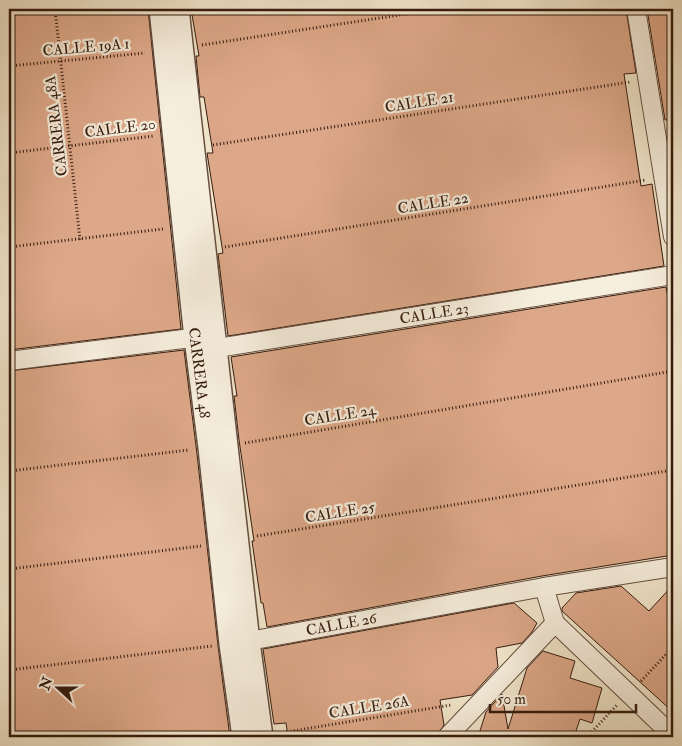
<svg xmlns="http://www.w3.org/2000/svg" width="682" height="746" font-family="'IM FELL Double Pica',serif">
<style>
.building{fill:#dda889;stroke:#351b0e}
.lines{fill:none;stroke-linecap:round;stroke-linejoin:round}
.minor-casing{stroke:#644e3e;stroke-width:20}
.tertiary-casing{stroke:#644e3e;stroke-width:24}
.path{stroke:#351b0e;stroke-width:3;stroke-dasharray:1 2.5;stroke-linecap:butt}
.minor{stroke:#f7efde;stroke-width:18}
.tertiary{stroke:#f7efde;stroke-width:21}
.labels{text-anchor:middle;stroke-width:4.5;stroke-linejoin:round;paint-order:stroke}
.street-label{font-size:15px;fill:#351b0e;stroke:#f7efde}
</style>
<rect width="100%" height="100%" fill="#f2e7cc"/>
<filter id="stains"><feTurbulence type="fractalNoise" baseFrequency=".004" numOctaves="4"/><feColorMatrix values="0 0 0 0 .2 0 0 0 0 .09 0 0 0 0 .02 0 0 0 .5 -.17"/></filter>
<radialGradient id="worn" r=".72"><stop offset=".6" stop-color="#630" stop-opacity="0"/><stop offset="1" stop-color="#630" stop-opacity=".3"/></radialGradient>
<g class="building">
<path d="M9 9H148L181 329 9 350Z"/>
<path d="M191 9H468V13L495 9H626L636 73 624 74 641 186 652 184 664 266 228 336 218 254 223 253 207 153H213L204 97H200L196 56H199Z"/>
<path d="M647 9H673V119L665 120Z"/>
<path d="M666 287 673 325V555L542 576 267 627 263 603H261L252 541H254L239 440 234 396H237L231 357Z"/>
<path d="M184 350 197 454 218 646 230 737H9V371Z"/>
<path d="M673 585V712L562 611V608L576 593 621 586 649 611Z"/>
<path d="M514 603 537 623 532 632 522 643 496 648 498 667 472 695 440 700 444 725 436 737H288L286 723 274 724 263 649Z"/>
<path d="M543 651 575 661 570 678 602 688 592 723 580 719 574 737H478L486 712 502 694 508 729 527 668Z"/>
</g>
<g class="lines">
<defs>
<g id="minor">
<path d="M636 9 673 237"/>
<path id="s1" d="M205 350 673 275"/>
<path d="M9 361 207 336"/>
<path d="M544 587 555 623 673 736"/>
<path id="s2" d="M238 643 544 587 673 567"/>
<path d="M447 737 555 623"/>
</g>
<g id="tertiary">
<path id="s3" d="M160 9 195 338 209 448 230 644 243 737"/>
<path d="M178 9 249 642 262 737"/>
</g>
</defs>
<use href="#minor" class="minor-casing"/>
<use href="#tertiary" class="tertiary-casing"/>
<g class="path">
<path d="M55 9 80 240"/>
<path d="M202 45 439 9"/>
<path d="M9 66 145 53"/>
<path d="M213 145 630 82"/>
<path d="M9 153 154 136"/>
<path d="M9 247 163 229"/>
<path d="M225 247 646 180"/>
<path d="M245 443 673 371"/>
<path d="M9 471 189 450"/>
<path d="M257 536 673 470"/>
<path d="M9 569 201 546"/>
<path d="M9 670 212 646"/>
<path d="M641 681 673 647"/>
<path d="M280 733 451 705"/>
<path d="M587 737 617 705"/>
</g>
<use href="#minor" class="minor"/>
<use href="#tertiary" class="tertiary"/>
</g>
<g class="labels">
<g class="street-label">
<text transform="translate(86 47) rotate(-5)" y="5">CALLE 19A 1</text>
<text transform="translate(419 102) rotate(-9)" y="5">CALLE 21</text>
<text transform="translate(56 126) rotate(-97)" y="5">CARRERA 48A</text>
<text transform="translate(120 128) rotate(-7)" y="5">CALLE 20</text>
<text transform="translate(433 203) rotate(-9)" y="5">CALLE 22</text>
<text dy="5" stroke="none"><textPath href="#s1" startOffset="232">CALLE 23</textPath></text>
<text dy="5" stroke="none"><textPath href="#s3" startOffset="366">CARRERA 48</textPath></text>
<text transform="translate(340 415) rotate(-9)" y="5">CALLE 24</text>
<text transform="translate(340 512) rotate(-9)" y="5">CALLE 25</text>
<text dy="5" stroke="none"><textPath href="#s2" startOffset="105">CALLE 26</textPath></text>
<text transform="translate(369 707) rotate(-9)" y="5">CALLE 26A</text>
</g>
</g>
<rect width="682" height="746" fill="none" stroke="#f2e7cc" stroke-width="30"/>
<rect x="10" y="10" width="662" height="726" fill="none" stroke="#351b0e" stroke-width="2.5"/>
<rect x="15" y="15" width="652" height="716" fill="none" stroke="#351b0e"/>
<g transform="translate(58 688) rotate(291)" stroke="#f7efde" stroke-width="4" paint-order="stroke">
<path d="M0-4L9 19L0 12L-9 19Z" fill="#351b0e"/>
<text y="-8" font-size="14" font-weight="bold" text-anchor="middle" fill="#351b0e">N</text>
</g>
<path d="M490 704v8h146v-8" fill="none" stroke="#351b0e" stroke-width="2.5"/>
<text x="497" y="704" font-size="15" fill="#351b0e" stroke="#f7efde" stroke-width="4" paint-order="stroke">50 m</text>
<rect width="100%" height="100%" filter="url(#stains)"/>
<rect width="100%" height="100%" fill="url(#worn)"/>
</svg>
